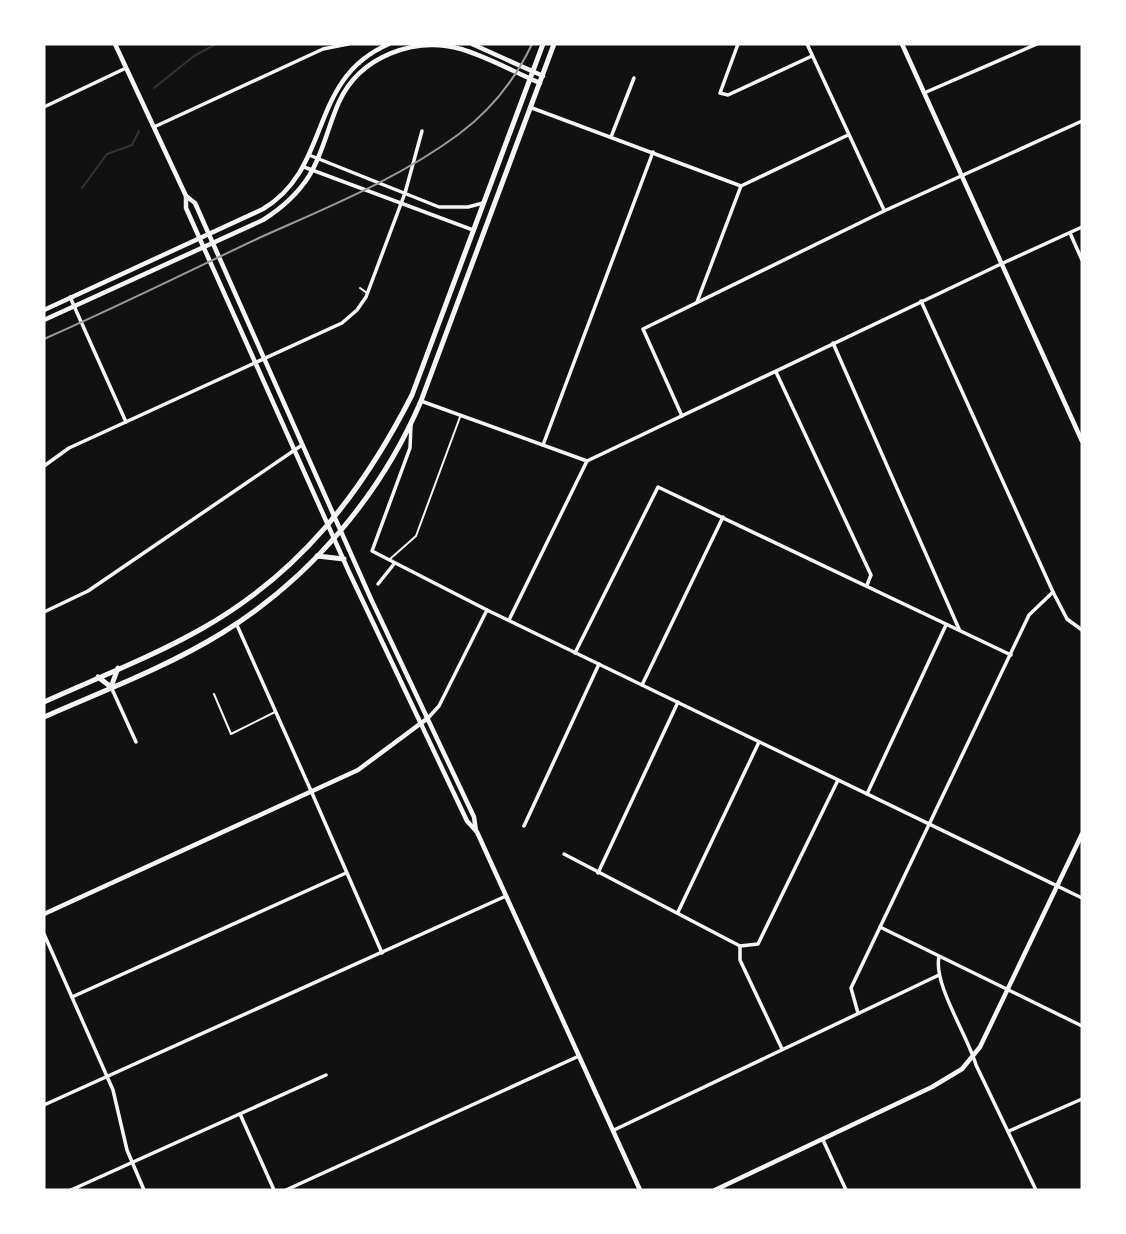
<svg xmlns="http://www.w3.org/2000/svg" width="1126" height="1234" font-family="'IBM Plex Serif',serif">
<style>
.lines{fill:none;stroke-linecap:round;stroke-linejoin:round}
.stream{stroke:#333;stroke-width:2}
.service{stroke:#f5f5f5;stroke-width:2}
.minor{stroke:#f5f5f5;stroke-width:3.5}
.tertiary{stroke:#f5f5f5;stroke-width:3.5}
.secondary{stroke:#f5f5f5;stroke-width:4.5}
.primary{stroke:#f5f5f5;stroke-width:5}
.rail{stroke:#9a9a9a;stroke-width:2}
</style>
<rect width="100%" height="100%" fill="#111"/>
<g class="lines">
<g class="stream">
<path d="M154 88 194 56 216 44"/>
<path d="M82 188 107 154 132 145 139 131"/>
</g>
<g class="service">
<path d="M360 288 367 293"/>
<path d="M390 559 416 536 460 417"/>
<path d="M214 694 231 734 275 712"/>
</g>
<g class="minor">
<path d="M738 44 720 93 728 95 812 56"/>
<path d="M807 44 884 210"/>
<path d="M924 93 1037 44"/>
<path d="M44 107 126 68"/>
<path d="M532 108 741 186 848 135"/>
<path d="M154 127 323 49 348 44"/>
<path d="M611 137 634 78"/>
<path d="M405 193 422 131"/>
<path d="M1070 233 1082 260"/>
<path d="M1001 264 1082 227"/>
<path d="M921 301 1053 592 1067 619 1082 630"/>
<path d="M697 302 741 186"/>
<path d="M833 343 959 629"/>
<path d="M776 372 871 575 867 585"/>
<path d="M682 416 643 329 884 211 1082 121"/>
<path d="M411 425 410 448 372 551 487 610"/>
<path d="M543 445 653 152"/>
<path d="M378 584 394 564"/>
<path d="M575 653 658 487 1011 655"/>
<path d="M642 685 723 517"/>
<path d="M112 689 136 742"/>
<path d="M312 793 382 953"/>
<path d="M867 794 946 625"/>
<path d="M524 826 599 664"/>
<path d="M564 854 740 946"/>
<path d="M598 873 678 702"/>
<path d="M678 912 759 742"/>
<path d="M880 927 1082 1026"/>
<path d="M740 946 758 944 838 780"/>
<path d="M740 946V960L782 1049"/>
<path d="M939 957C933 984 968 1036 976 1065L1036 1190"/>
<path d="M72 997 346 873"/>
<path d="M858 1013 851 988 1029 615 1053 592"/>
<path d="M240 1114 274 1190"/>
<path d="M614 1130 939 975"/>
<path d="M1009 1131 1082 1099"/>
<path d="M823 1140 846 1190"/>
<path d="M71 1190 326 1075"/>
<path d="M286 1190 579 1056"/>
</g>
<g class="tertiary">
<path d="M309 155 439 207H468L483 203"/>
<path d="M304 167 473 230"/>
<path d="M70 297 126 422"/>
<path d="M421 401 587 461"/>
<path d="M587 461 1001 264"/>
<path d="M44 466 69 448 342 323 357 310 366 297 405 193"/>
<path d="M44 612 88 591 302 445"/>
<path d="M509 620 587 461"/>
<path d="M236 623 312 793"/>
<path d="M428 718 439 706 487 610 1082 898"/>
<path d="M44 934 113 1090 127 1150 144 1190"/>
<path d="M44 1105 506 896"/>
</g>
<g class="secondary">
<path d="M115 44 186 196 195 203 371 599 474 817 476 831"/>
<path d="M472 44 543 76"/>
<path d="M902 44 1082 441"/>
<path d="M186 196V208L349 572 467 821 477 832 640 1190"/>
<path d="M44 310 263 209C333 167 307 79 389 44"/>
<path d="M44 320 263 220C282 208 297 195 309 176 323 154 328 126 339 102 360 56 415 36 461 49 488 57 514 72 540 83"/>
<path d="M44 914 358 770 428 718"/>
<path d="M715 1190 932 1087 962 1069 980 1047 1082 834"/>
</g>
<g class="primary">
<path d="M317 556 344 559"/>
<path d="M98 677 111 687 118 668"/>
<path d="M44 702C97 678 152 657 203 628 300 573 362 493 412 395L543 44"/>
<path d="M44 717C103 691 167 667 222 633 310 579 381 495 421 401L554 44"/>
</g>
<path class="rail" d="M44 339C117 307 189 271 261 237 328 207 400 178 459 134 491 110 515 80 532 44"/>
</g>
<rect width="1126" height="1234" fill="none" stroke="#ffffff" stroke-width="91"/>
</svg>
